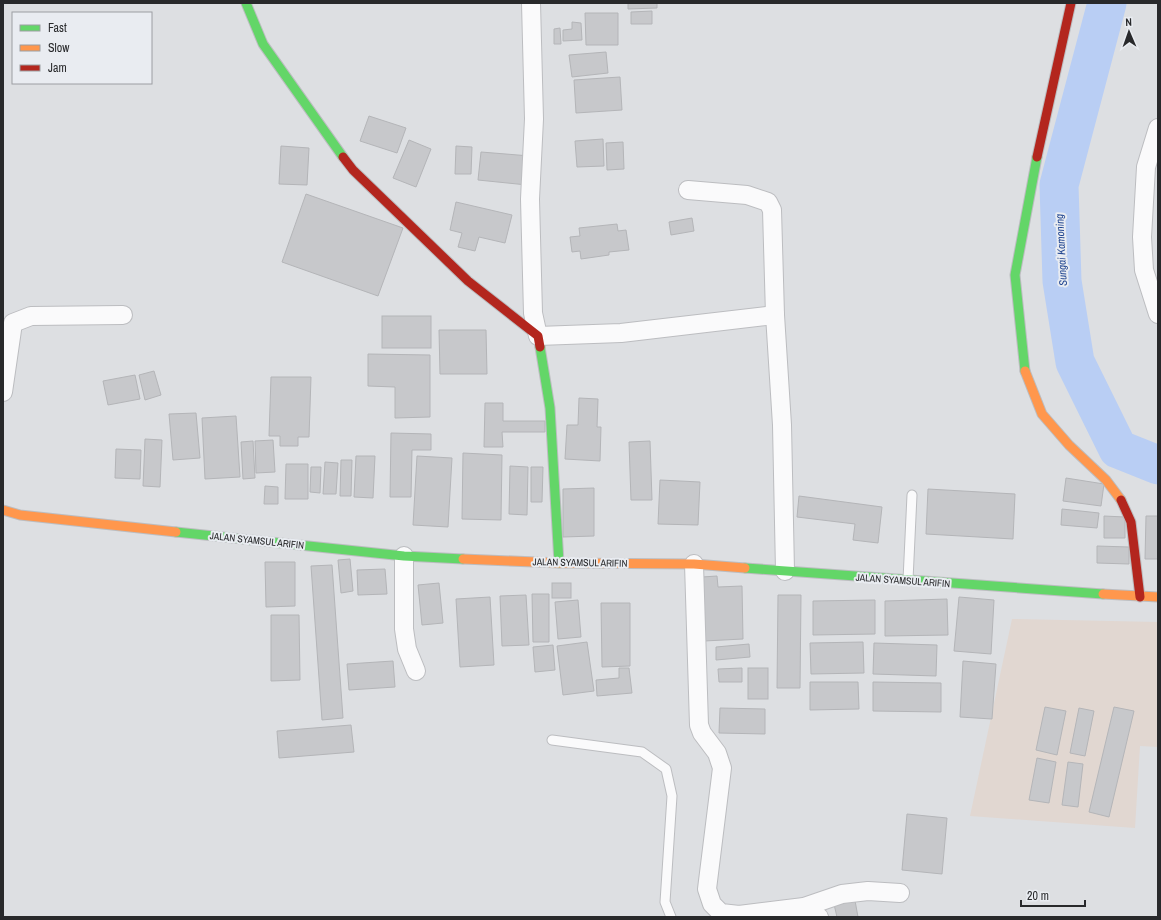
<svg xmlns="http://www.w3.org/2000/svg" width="1161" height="920" font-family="'Archivo Narrow',sans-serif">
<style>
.commercial{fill:#e1d7d1}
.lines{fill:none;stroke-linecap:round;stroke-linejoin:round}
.river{stroke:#b9cef4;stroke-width:39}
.building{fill:#c7c8cb;stroke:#b4b5b8}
.lane-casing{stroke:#bcbdc0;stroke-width:11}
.street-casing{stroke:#bcbdc0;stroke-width:20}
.fast-casing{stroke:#bcbdc0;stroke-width:11}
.slow-casing{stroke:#bcbdc0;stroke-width:11}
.jam-casing{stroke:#bcbdc0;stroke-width:11}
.lane{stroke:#fafafb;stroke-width:9}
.street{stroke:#fafafb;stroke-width:18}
.fast{stroke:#63d668;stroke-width:9}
.slow{stroke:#ff974d;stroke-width:9}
.jam{stroke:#b3261e;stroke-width:9}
.labels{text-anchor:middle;stroke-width:4;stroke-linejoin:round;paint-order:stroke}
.street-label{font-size:10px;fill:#28292b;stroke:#e9ecf1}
.water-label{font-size:11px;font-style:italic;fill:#214691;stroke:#e9ecf1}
</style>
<rect width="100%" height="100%" fill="#dddfe2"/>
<path class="commercial" d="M1012 619 1158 622V747L1140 746 1135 828 970 816Z"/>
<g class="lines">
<path class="river" d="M1107 3 1059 185 1062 281 1075 362 1118 449 1158 465"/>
</g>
<g class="building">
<path d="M628 3H657V8L628 9Z"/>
<path d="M652 11V24H631V12Z"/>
<path d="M585 13H618V45H586Z"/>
<path d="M572 22 581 23 582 40 563 41V30L572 29Z"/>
<path d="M560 28 561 44H554V29Z"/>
<path d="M606 52 608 73 572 77 569 55Z"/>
<path d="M620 77 622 110 576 113 574 80Z"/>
<path d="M369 116 406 128 397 153 360 141Z"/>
<path d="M603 139 604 166 577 167 575 141Z"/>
<path d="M409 140 431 149 416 187 393 178Z"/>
<path d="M623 142 624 169 607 170 606 143Z"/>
<path d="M281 146 309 148 307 185 279 184Z"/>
<path d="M456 146 472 147 471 174H455Z"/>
<path d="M481 152 530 156 527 185 478 180Z"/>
<path d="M306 194 403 228 378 296 282 262Z"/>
<path d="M456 202 512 215 505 243 479 237 475 251 458 247 462 233 450 230Z"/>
<path d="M692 218 694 231 671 235 669 222Z"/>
<path d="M617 224 618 231 626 230 629 250 609 252V255L581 259 580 251 572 252 570 237 580 236 579 228Z"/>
<rect x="382" y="316" width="49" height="32"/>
<path d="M439 330H486L487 374H440Z"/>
<path d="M368 354 430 355V417L395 418V387L368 386Z"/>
<path d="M154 371 161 395 145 400 139 375Z"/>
<path d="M135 375 140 399 108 405 103 381Z"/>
<path d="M271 377H311L309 437H298V446H280V436H269Z"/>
<path d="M579 398 598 399 597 427H601L600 461 565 459 567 425H578Z"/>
<path d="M485 403H503V421H545V432H502L503 447H484Z"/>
<path d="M196 413 200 458 173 460 169 414Z"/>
<path d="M236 416 240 477 205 479 202 418Z"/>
<path d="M391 433 431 434V450H412L411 497H390Z"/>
<path d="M145 439 162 440 160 487 143 486Z"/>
<path d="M273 440 275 472 256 473 255 441Z"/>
<path d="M253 441 255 478 243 479 241 442Z"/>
<path d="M650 441 652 500H631L629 442Z"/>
<path d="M116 449 141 450 140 479 115 478Z"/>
<path d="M463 453 502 455 501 520 462 519Z"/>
<path d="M356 456H375L373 498 354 497Z"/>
<path d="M417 456 452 458 448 527 413 525Z"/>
<path d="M341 460H352L351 496H340Z"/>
<path d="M325 462 338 463 336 494H323Z"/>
<path d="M286 464H308V499H285Z"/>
<path d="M510 466 528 467 527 515 509 514Z"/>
<path d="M311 467H321L320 493 310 492Z"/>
<path d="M531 467H543L542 502H531Z"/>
<path d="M1066 478 1104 484 1101 506 1063 501Z"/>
<path d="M660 480 700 482 698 525 658 524Z"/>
<path d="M265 486 278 487V504H264Z"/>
<path d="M594 488V536L563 537V489Z"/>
<path d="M928 489 1015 494 1013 539 926 534Z"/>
<path d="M799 496 882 507 878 543 853 540 855 524 797 517Z"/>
<path d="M1062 509 1099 513 1097 528 1061 525Z"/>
<path d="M1104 516 1125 517V538H1104Z"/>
<path d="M1146 516H1158V559H1145Z"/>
<path d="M1097 546 1129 547V564L1097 563Z"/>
<path d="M350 559 353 591 341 593 338 560Z"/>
<path d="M265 562H295V606L266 607Z"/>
<path d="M332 565 343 718 322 720 311 566Z"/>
<path d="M385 569 387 594 358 595 357 570Z"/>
<path d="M717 576 718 587 742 586 743 639 704 641 702 577Z"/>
<path d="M439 583 443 623 422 625 418 585Z"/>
<rect x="552" y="583" width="19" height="15"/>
<path d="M532 594H549V642H533Z"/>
<path d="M526 595 529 645 502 646 500 596Z"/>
<path d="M778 595H801L800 688H777Z"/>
<path d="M490 597 494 665 460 667 456 599Z"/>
<path d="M959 597 994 600 991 654 954 651Z"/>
<path d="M947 599 948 635 885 636V601Z"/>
<path d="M578 600 581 637 558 639 555 602Z"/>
<path d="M875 600V634L813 635V601Z"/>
<path d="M601 603H630V666L602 667Z"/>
<path d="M271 615H299L300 680 271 681Z"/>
<path d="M587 642 594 691 563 695 557 646Z"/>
<path d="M863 642 864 673 811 674 810 643Z"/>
<path d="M874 643 937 645 936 676 873 674Z"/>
<path d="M749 644 750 657 716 660V647Z"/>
<path d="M553 645 555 670 535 672 533 647Z"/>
<path d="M393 661 395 687 349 690 347 664Z"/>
<path d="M963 661 996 664 992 719 960 717Z"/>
<path d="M619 668H629L632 693 597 696 596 680 619 678Z"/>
<path d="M742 668V682H719L718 669Z"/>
<rect x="748" y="668" width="20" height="31"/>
<path d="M810 682H858L859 709 810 710Z"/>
<path d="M873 682 941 683V712L873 711Z"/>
<path d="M1045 707 1066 711 1057 755 1036 750Z"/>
<path d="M1114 707 1134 711 1109 817 1089 812Z"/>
<path d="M720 708 765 709V734L719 733Z"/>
<path d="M1079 708 1094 711 1085 756 1070 753Z"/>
<path d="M351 725 354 752 279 758 277 731Z"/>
<path d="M1037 758 1056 762 1049 803 1029 800Z"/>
<path d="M1068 762 1083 764 1078 807 1062 805Z"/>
<path d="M907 814 947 818 942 874 902 870Z"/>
<path d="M854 895 858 917H837L833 900Z"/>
</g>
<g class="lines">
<defs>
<g id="lane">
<path d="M908 580 912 495"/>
<path d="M552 740 642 752 666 769 672 796 665 902 671 917"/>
</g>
<g id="street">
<path d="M531 3 534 119 530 199 533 313 538 336 621 333 775 315"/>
<path d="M1158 128 1146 167 1142 237 1144 270 1158 314"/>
<path d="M688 190 747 195 768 202 772 210 775 315 782 425 785 571"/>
<path d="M3 392 13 323 31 316 123 315"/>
<path d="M404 556V629L407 649 416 671"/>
<path d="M694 564 699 725 702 733 717 753 722 768 707 889 712 904 721 913 739 915 804 907 842 894 868 891 900 893"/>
<path d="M804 907 819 917"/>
</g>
<g id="fast">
<path d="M246 3 263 44 343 157"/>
<path d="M540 347 550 408 559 563"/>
<path d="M1025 371 1015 275 1037 157"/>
<path d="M176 532 404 556 463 559"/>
<path d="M745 568 1103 594"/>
</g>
<g id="slow">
<path d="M1025 371 1042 414 1069 445 1106 480 1121 500"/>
<path d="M3 510 20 515 176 532"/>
<path d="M463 559 559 563 694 564 745 568"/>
<path d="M1103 594 1158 597"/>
</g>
<g id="jam">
<path d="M343 157 353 170 468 281 538 336 540 347"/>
<path d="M1037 157 1071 3"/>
<path d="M1121 500 1131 522 1140 597"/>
</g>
</defs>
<use href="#lane" class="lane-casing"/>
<use href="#street" class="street-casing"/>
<use href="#fast" class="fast-casing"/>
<use href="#slow" class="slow-casing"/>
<use href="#jam" class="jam-casing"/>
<use href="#lane" class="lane"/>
<use href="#street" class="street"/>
<use href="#fast" class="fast"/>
<use href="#slow" class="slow"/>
<use href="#jam" class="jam"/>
</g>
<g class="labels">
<g class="street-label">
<text transform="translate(257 540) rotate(6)" y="4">JALAN SYAMSUL ARIFIN</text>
<text transform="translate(580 562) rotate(1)" y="4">JALAN SYAMSUL ARIFIN</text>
<text transform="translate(903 580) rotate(4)" y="4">JALAN SYAMSUL ARIFIN</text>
</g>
<g class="water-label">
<text transform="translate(1061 250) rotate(-93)" y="4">Sungai Kamoning</text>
</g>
</g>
<rect width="1161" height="920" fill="none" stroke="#28292b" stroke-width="8"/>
<rect x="12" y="12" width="140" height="72" fill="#e9ecf1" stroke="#9c9ea2"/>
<rect x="20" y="25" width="20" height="6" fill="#63d668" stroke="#9c9ea2"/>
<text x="48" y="32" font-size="12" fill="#28292b">Fast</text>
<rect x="20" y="45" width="20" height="6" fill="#ff974d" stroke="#9c9ea2"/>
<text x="48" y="52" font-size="12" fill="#28292b">Slow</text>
<rect x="20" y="65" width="20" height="6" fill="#b3261e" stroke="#9c9ea2"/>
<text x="48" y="72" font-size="12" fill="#28292b">Jam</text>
<g transform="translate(1129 32) rotate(358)" stroke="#e9ecf1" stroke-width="3" paint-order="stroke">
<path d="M0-3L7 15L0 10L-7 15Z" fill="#28292b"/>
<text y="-6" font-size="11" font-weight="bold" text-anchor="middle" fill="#28292b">N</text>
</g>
<path d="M1021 900v6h64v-6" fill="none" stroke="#28292b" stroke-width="2"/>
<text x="1027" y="900" font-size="12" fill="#28292b" stroke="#e9ecf1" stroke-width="3" paint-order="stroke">20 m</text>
</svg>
